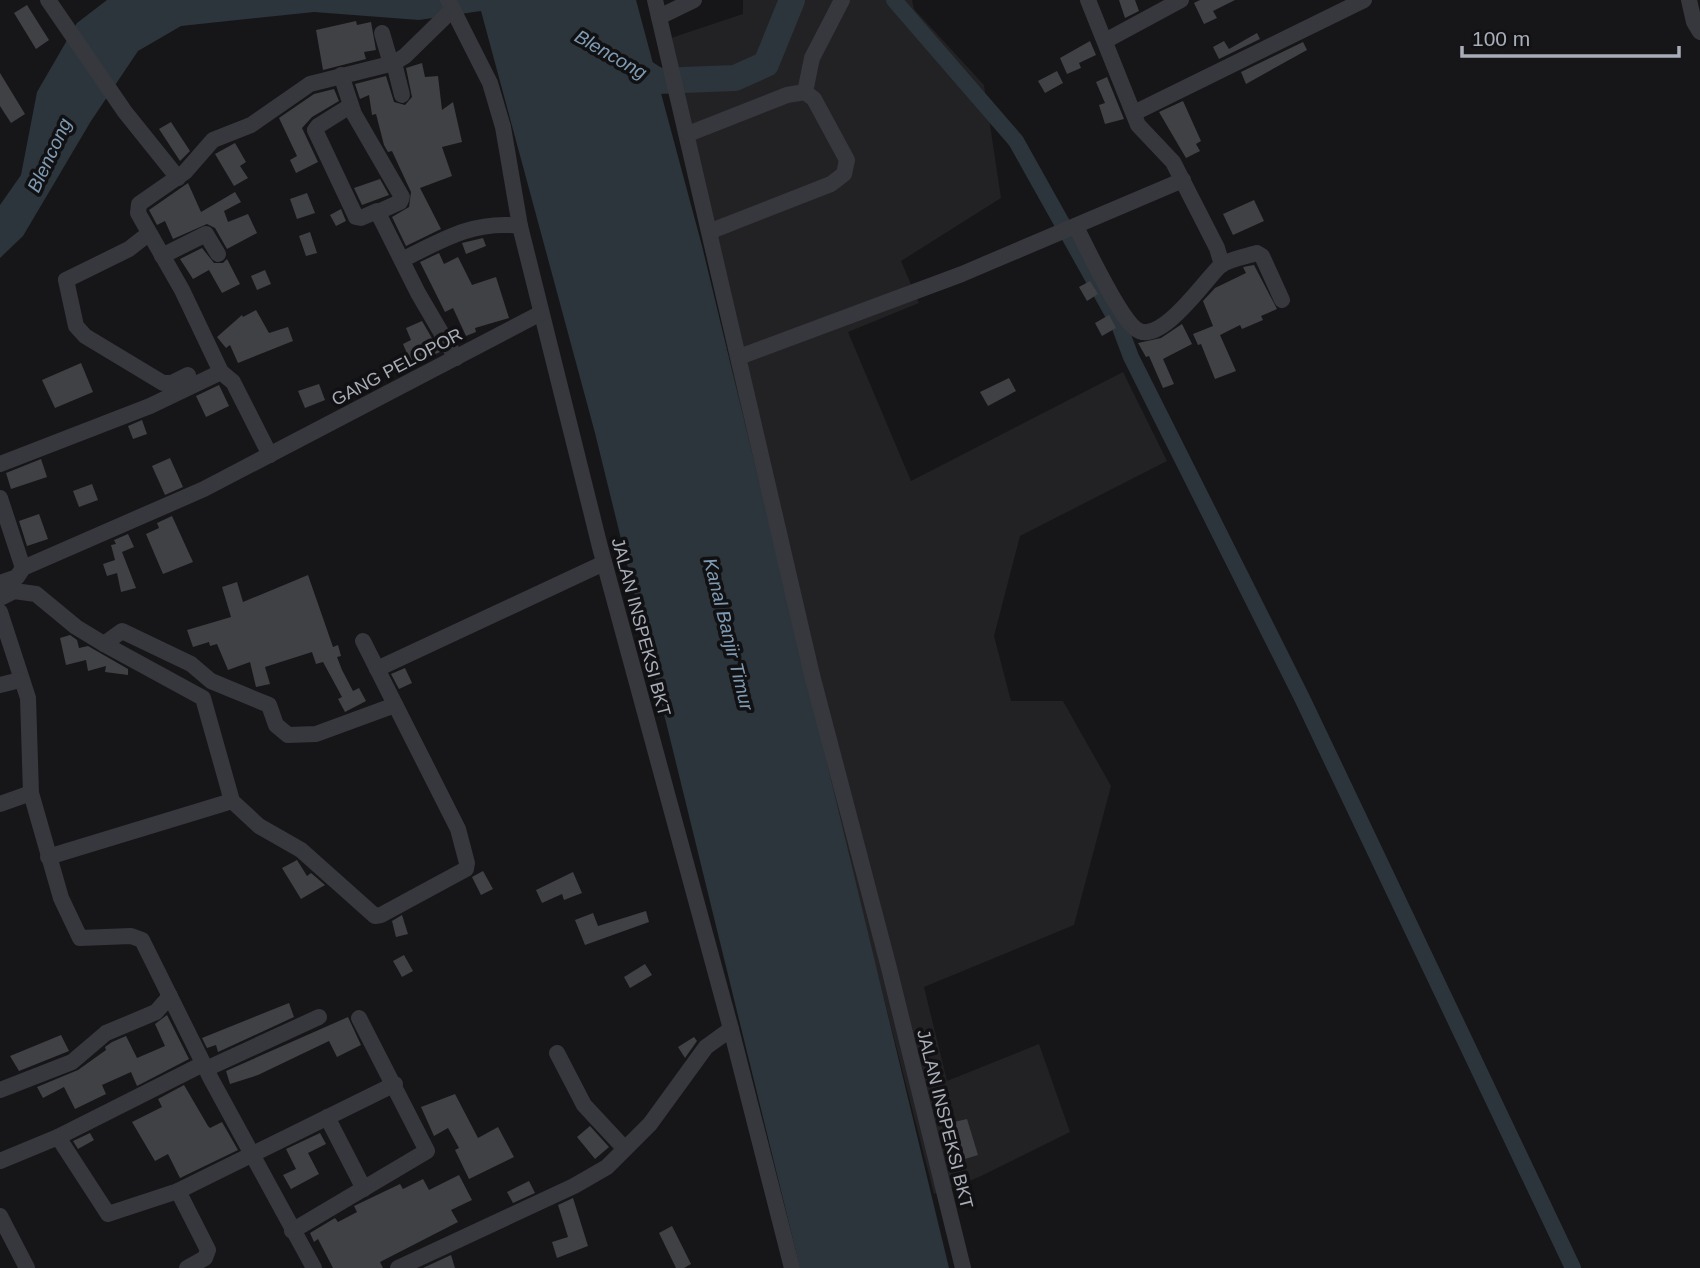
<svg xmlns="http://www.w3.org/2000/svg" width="1700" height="1268" font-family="Helvetica,sans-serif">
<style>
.built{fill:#222225}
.water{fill:#2c353c}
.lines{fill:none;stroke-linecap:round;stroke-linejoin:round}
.canal{stroke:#2c353c;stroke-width:16}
.river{stroke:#2c353c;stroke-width:26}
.building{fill:#404145}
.minor{stroke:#37383d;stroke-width:16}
.labels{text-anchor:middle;stroke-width:7;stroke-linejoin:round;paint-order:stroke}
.street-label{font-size:18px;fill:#a8adb8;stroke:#111113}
.water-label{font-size:19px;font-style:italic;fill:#7f9bb3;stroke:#111113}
</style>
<rect width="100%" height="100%" fill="#161618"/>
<path class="built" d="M743 0H912L914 9 984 85 1001 198 901 261 919 303 848 332 911 481 1123 372 1167 461 1020 536 994 636 1011 701H1063L1111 786 1074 925 924 987 947 1081 1039 1044 1070 1132 979 1177 934 1194 798 664 659 42 743 14Z"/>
<path class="water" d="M107 0H636L702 246 949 1268H800L595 433 481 11 419 20 314 12 181 26 138 51 91 121 23 236 0 258V205L21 175 37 92 77 23Z"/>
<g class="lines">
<path class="canal" d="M894 0 1016 141 1119 325 1131 357 1302 698 1573 1268"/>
<path class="river" d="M628 62 658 81 735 78 766 64 792 0"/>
</g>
<g class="building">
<path d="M1119 0H1135L1139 11 1125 18Z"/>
<path d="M1200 0H1235L1213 11 1217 18 1204 24 1194 3Z"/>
<path d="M27 5 49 40 36 49 14 13Z"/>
<path d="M356 21 357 25 371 22 376 50 364 52 366 59 323 70 316 30Z"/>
<path d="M1257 33 1260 39 1219 59 1213 47 1224 41 1229 49Z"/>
<path d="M1090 41 1096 55 1079 63 1081 68 1067 74 1060 58Z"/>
<path d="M1303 42 1307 50 1246 84 1241 72Z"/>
<path d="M422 63 425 77 438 76 442 110 453 102 462 142 442 147 452 176 420 188 441 229 406 246 392 217 409 207 411 192 392 151 388 152 384 145 376 114 372 115 369 95 360 99 355 84 386 76 394 102 405 105 412 97 406 68Z"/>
<path d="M1057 71 1063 83 1045 93 1038 81Z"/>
<path d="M0 73 25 114 11 123 0 106Z"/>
<path d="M1107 77 1124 119 1105 124 1099 105 1105 103 1096 82Z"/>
<path d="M334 89 339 101 312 117 302 128 318 162 296 173 290 160 297 156 279 118 314 94Z"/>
<path d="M1183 101 1201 141 1196 144 1200 151 1186 158 1159 112Z"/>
<path d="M171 122 190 151 180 161 159 129Z"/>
<path d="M235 143 246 162 240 166 248 178 234 186 215 154Z"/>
<path d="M380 179 389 195 362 205 354 188Z"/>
<path d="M188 183 201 212 235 192 241 202 224 211 228 222 248 214 257 233 227 249 215 228 207 224 173 239 165 221 157 225 149 210Z"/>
<path d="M307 193 315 213 297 219 290 199Z"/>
<path d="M1254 200 1264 221 1233 235 1223 214Z"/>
<path d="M341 209 346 221 336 226 330 215Z"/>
<path d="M310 232 317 253 306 256 299 236Z"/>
<path d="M483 238 486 246 466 254 462 243Z"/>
<path d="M202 248 214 263H223L227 259 240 284 222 293 209 270 193 279 180 259Z"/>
<path d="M439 253 444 264 458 257 472 285 496 277 509 318 475 328 476 332 466 336 453 308 445 312 420 262Z"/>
<path d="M1254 265 1277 309 1261 316 1263 320 1242 329 1240 325 1220 335 1236 371 1215 379 1201 344 1198 345 1193 334 1213 326 1203 301 1215 288 1246 273 1243 267Z"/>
<path d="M265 270 271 284 257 290 251 276Z"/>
<path d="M1090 281 1098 294 1087 301 1079 287Z"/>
<path d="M256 310 269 333 288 327 293 341 238 363 230 345 226 348 217 337 242 315 243 317Z"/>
<path d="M1109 315 1116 328 1102 336 1095 323Z"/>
<path d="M422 321 440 352 412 365 403 344 411 340 406 328Z"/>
<path d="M1182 324 1192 344 1163 359 1174 384 1163 388 1149 356 1146 357 1138 343 1161 338Z"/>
<path d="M81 363 93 392 55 408 42 380Z"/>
<path d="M1009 378 1016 391 988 406 980 392Z"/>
<path d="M319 384 325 400 305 408 298 391Z"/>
<path d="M219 385 229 406 206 417 196 396Z"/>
<path d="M142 420 147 434 133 439 128 426Z"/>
<path d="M170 458 183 487 165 495 152 466Z"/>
<path d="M41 459 47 477 11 489 6 473Z"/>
<path d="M92 484 98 500 79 507 73 491Z"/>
<path d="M39 514 48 539 27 546 19 521Z"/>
<path d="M172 516 193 562 163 574 146 534 159 528 157 523Z"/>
<path d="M128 534 134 547 122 552 136 588 121 592 117 573 107 576 103 564 115 560 111 545 116 544 114 540Z"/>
<path d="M308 575 333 647 338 645 341 656 337 657 342 670 353 691 359 688 366 701 345 712 338 699 342 697 323 662 316 664 312 652 265 667 270 684 256 687 250 662 228 670 217 644 210 646 209 642 193 647 187 630 231 617 222 587 237 582 243 602Z"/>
<path d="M70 635 77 640 79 648 88 646 128 669V675L105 672 106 666 88 671 86 660 66 665 60 638Z"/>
<path d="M405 668 412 683 399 689 391 674Z"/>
<path d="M297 860 307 876 311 873 325 885 301 899 282 868Z"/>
<path d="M483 871 493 889 481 895 472 877Z"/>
<path d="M573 872 582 893 564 900 562 894 542 903 536 890Z"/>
<path d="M646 911 649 922 585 945 575 920 593 913 598 926Z"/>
<path d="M402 915 408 934 396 937 392 921Z"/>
<path d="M404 955 413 971 402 977 393 961Z"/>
<path d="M645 964 652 975 630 988 624 977Z"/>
<path d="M289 1003 294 1017 218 1052 216 1045 207 1048 202 1038Z"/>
<path d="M167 1015 189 1059 137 1086 131 1072 102 1085 106 1094 75 1109 64 1087 43 1098 37 1087 78 1070 106 1050 105 1047 112 1042 126 1036 137 1058 165 1046 155 1024Z"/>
<path d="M348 1017 361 1045 337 1057 329 1041 258 1075 230 1084 226 1071Z"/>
<path d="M61 1035 69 1051 19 1071 10 1056Z"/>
<path d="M694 1037 697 1041 685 1058 678 1047Z"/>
<path d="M184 1085 208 1126 210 1128 222 1122 238 1150 180 1178 168 1154 155 1161 132 1122 162 1107 158 1099Z"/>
<path d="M455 1094 478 1138 498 1127 514 1157 469 1179 455 1150 459 1148 448 1128 434 1136 421 1107Z"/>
<path d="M967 1119 978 1155 965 1159 954 1122Z"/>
<path d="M590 1126 609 1147 595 1159 577 1137Z"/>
<path d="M90 1133 94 1140 78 1149 73 1141Z"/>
<path d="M320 1133 326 1144 308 1153 319 1174 291 1189 283 1175 296 1169 286 1149Z"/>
<path d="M459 1175 472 1200 451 1210 458 1222 380 1262 383 1268H333L318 1239 314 1242 310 1233 335 1218 338 1222 357 1212 354 1206 400 1184 403 1189 423 1179 429 1190Z"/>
<path d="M529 1181 535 1193 513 1203 507 1192Z"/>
<path d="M573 1198 588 1246 557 1258 552 1242 568 1237 558 1205Z"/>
<path d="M672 1226 691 1264 684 1268H676L659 1233Z"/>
<path d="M451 1255 455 1268H423Z"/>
</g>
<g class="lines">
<g class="minor">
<path d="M48 0 125 112 178 178"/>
<path d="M448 0 490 83 503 127 520 226 600 547 731 1029 792 1268"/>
<path d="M655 0 812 675 889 968 963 1268"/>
<path d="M1088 0 1138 125 1173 162 1217 248 1222 265"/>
<path d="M1689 0 1694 22 1700 32"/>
<path d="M659 17 694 0"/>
<path d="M382 33 391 64"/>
<path d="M1105 41 1181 0"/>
<path d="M394 63 402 95"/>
<path d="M341 75 354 114 402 197 400 202 378 212"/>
<path d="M350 106 318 126 315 130 356 217 361 218 377 211 418 293 456 358"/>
<path d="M1134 113 1364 0"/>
<path d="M688 134 787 95 805 92"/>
<path d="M1076 227C1087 248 1119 317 1136 329 1160 348 1208 276 1221 265 1230 259 1247 256 1257 253L1262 256 1282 300"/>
<path d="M711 231 831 184 844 174 847 160 814 99 805 92 812 58 842 0"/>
<path d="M143 238 129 249 66 280 76 326 85 336 163 383H172L188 375"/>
<path d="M162 256 206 234 218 254"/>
<path d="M402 260C442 240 474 220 520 226"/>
<path d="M739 357 962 274 1183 180"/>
<path d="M221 372 182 290 138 213 139 204 185 172 213 140 251 125 310 84 394 63 405 56 453 9"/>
<path d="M0 464 150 406 221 372 233 382 270 455"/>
<path d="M0 498 23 568"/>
<path d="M0 583 17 577 23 568 204 489 541 313"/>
<path d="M0 598 14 591 36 594 76 627 104 644 203 698 232 801 259 826 301 850 375 916 381 915 466 869 467 863 458 829 363 641"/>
<path d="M0 612 28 698 31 793 61 898 80 938 131 936 142 940 211 1079 314 1268"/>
<path d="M104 644 122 631 191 664 211 681 269 705 276 725 288 735 316 734 395 705"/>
<path d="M377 669 604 563"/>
<path d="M0 685 20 680"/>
<path d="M0 804 31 793"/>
<path d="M48 857 232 801"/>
<path d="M557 1053 584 1105 625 1149"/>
<path d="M206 1069 319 1017"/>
<path d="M0 1090 72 1062 106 1033 156 1012 170 996"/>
<path d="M327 1117 364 1189"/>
<path d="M58 1137 203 1064"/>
<path d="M0 1161 58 1137 108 1214 178 1191"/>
<path d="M0 1216 27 1268"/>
<path d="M292 1231 427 1151 359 1018"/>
<path d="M187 1268 205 1258 208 1250 178 1191 395 1084"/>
<path d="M398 1268 574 1186 607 1167 650 1124 706 1047 731 1029"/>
</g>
</g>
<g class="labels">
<g class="street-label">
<text transform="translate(397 367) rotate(-28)" y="6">GANG PELOPOR</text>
<text transform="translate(641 627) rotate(75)" y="6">JALAN INSPEKSI BKT</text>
<text transform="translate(945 1119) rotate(76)" y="6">JALAN INSPEKSI BKT</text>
</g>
<g class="water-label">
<text transform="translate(611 54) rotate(30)" y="7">Blencong</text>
<text transform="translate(49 155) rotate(-65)" y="7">Blencong</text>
<text transform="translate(729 634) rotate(76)" y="7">Kanal Banjir Timur</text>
</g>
</g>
<path d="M1462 46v10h217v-10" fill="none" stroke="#a8adb8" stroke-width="3.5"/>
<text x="1472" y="46" font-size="21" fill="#a8adb8" stroke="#111113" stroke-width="5" paint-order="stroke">100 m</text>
</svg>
